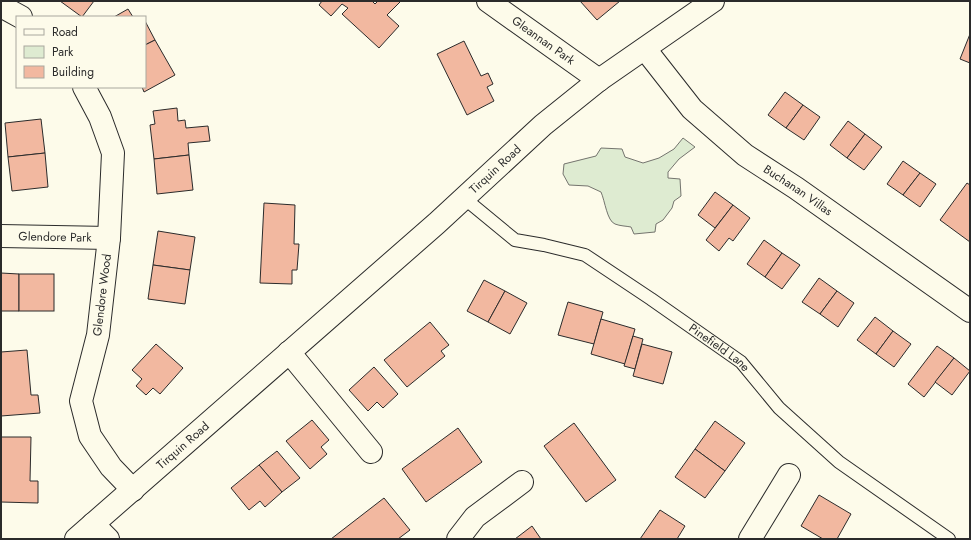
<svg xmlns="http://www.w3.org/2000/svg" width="971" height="540" font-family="Jost,sans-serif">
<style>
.green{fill:#deebd1;stroke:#74746e}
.building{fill:#f2b8a0;stroke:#2b2b2b}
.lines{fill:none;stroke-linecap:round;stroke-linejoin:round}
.lane-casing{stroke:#2b2b2b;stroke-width:14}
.street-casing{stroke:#2b2b2b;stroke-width:24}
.lane{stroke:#fdfbea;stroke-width:12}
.street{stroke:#fdfbea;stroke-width:22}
.labels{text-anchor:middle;stroke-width:3;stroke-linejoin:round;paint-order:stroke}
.street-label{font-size:12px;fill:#2b2b2b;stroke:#fdfbea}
</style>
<rect width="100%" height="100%" fill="#fdfbea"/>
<path class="green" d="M683 138 695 147 679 159 668 172V178L680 179 681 196 674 201 672 208 663 220 656 224 655 232 634 234 631 227C626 226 620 226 615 224 607 221 605 201 601 192L588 186 569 185 563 174 564 164 596 156 601 148 622 149 625 157 643 163 659 158 674 149Z"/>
<g class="building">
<path d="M60 1H94L82 17Z"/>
<path d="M322 1H372L375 4 378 1H399L400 2 387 15 399 26 379 48 342 14 348 8 342 4 331 16 319 5Z"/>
<path d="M580 1H620L597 20Z"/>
<path d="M128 9 133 17H114Z"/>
<path d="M145 21 155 40 145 45Z"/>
<path d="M970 34V63L960 59Z"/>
<path d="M155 40 175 75 144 92 142 87H145V45Z"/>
<path d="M464 41 481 76 488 73 493 84 487 87 494 101 467 115 437 54Z"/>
<path d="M785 92 803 105 786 128 768 115Z"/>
<path d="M803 105 820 117 804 140 786 128Z"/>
<path d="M177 108 178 121 185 120 186 128 208 126 210 141 188 143 189 155 154 159 150 125 155 124 153 111Z"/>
<path d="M41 119 45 153 8 157 5 123Z"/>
<path d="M848 121 865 134 847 158 830 145Z"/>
<path d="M865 134 882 147 864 170 847 158Z"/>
<path d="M45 153 48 187 12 191 8 157Z"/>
<path d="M189 155 193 190 157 194 154 159Z"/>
<path d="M903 161 920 173 903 195 887 184Z"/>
<path d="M920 173 936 184 920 207 903 195Z"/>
<path d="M967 183 970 185V242L940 220Z"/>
<path d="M715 192 733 205 715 228 698 215Z"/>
<path d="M264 203 295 205 294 244H299L297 270H292V284L260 283Z"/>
<path d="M733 205 750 218 733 241 729 238 719 251 706 240Z"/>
<path d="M158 231 195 237 190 270 153 265Z"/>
<path d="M764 240 782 253 765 277 747 264Z"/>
<path d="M782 253 800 265 782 289 765 277Z"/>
<path d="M153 265 190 270 185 304 148 299Z"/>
<path d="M1 273 19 274V311H1Z"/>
<rect x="19" y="274" width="35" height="37"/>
<path d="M819 278 837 291 820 314 802 302Z"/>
<path d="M484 280 505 291 488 322 467 311Z"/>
<path d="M505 291 527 303 510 334 488 322Z"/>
<path d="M837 291 854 303 838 327 820 314Z"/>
<path d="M568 302 603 312 594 344 558 335Z"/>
<path d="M875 317 893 331 876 354 857 340Z"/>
<path d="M601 319 635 329 625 364 591 354Z"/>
<path d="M430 322 449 345 441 351 445 356 407 387 384 360Z"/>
<path d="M893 331 911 344 894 367 876 354Z"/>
<path d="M633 336 643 339 635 369 624 366Z"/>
<path d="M156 344 183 368 160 394 153 388 146 395 136 386 142 379 132 370Z"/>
<path d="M642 344 672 352 663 384 633 376Z"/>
<path d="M937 346 954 358 924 397 908 384Z"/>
<path d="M27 350 31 395H38L40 413 1 416V352Z"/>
<path d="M954 358 970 371 952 395 935 382Z"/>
<path d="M374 367 398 394 383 408 377 402 368 411 349 390Z"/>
<path d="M312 420 329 440 321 447 327 454 310 469 286 441Z"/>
<path d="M715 421 745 443 725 471 695 449Z"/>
<path d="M574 423 616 480 586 502 544 446Z"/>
<path d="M458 428 482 462 426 502 402 469Z"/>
<path d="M1 437H31L30 481H38V503L1 502Z"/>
<path d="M695 449 725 471 705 498 675 477Z"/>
<path d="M277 451 300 478 282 492 259 465Z"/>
<path d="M259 465 282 492 265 507 260 501 249 510 231 488Z"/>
<path d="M819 495 851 514 837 539H823L801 526Z"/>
<path d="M384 498 410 530 398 539H331Z"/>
<path d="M660 510 685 526 677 539H640Z"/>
<path d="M532 526 541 539H515Z"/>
</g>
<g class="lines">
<defs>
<g id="lane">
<path id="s1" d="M464 198 515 240 544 245 585 255 651 299 741 362 779 408 839 462 949 539"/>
</g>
<g id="street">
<path id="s2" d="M488 1 599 80"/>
<path d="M1 6 21 17"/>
<path id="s3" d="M645 49 692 109 745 155 796 188 970 311"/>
<path d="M84 87 100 117 113 153 109 238 98 335 81 401 90 436 111 467 133 490"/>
<path id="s4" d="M1 236 109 238"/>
<path d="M289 352 371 452"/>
<path d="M93 524 108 539"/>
<path id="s5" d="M76 539 437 223 543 125 599 80 713 1"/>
<path d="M458 539 475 517 522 482"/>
<path d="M750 539 789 475"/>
</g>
</defs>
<use href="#lane" class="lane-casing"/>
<use href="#street" class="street-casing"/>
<use href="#lane" class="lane"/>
<use href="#street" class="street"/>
</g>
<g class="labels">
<g class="street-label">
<text dy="4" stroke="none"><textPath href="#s2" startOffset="68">Gleannan Park</textPath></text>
<text dy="4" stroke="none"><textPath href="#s5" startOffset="559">Tirquin Road</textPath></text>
<text dy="4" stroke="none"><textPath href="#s3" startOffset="210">Buchanan Villas</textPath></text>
<text dy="4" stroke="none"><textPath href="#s4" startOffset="54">Glendore Park</textPath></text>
<text transform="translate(102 295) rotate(-83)" y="4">Glendore Wood</text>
<text dy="4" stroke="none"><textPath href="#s1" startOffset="301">Pinefield Lane</textPath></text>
<text dy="4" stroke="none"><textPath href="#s5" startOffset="142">Tirquin Road</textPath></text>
</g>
</g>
<rect width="971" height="540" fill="none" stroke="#2b2b2b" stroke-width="4"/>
<rect x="16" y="16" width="130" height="72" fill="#fdfbea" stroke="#a9a89e"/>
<rect x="24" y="29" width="20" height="6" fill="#fdfbea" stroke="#a9a89e"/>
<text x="52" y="36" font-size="12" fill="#2b2b2b">Road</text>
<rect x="24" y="46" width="20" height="12" fill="#deebd1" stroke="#a9a89e"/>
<text x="52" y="56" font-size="12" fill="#2b2b2b">Park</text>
<rect x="24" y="66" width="20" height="12" fill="#f2b8a0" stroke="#a9a89e"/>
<text x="52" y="76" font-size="12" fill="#2b2b2b">Building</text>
</svg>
